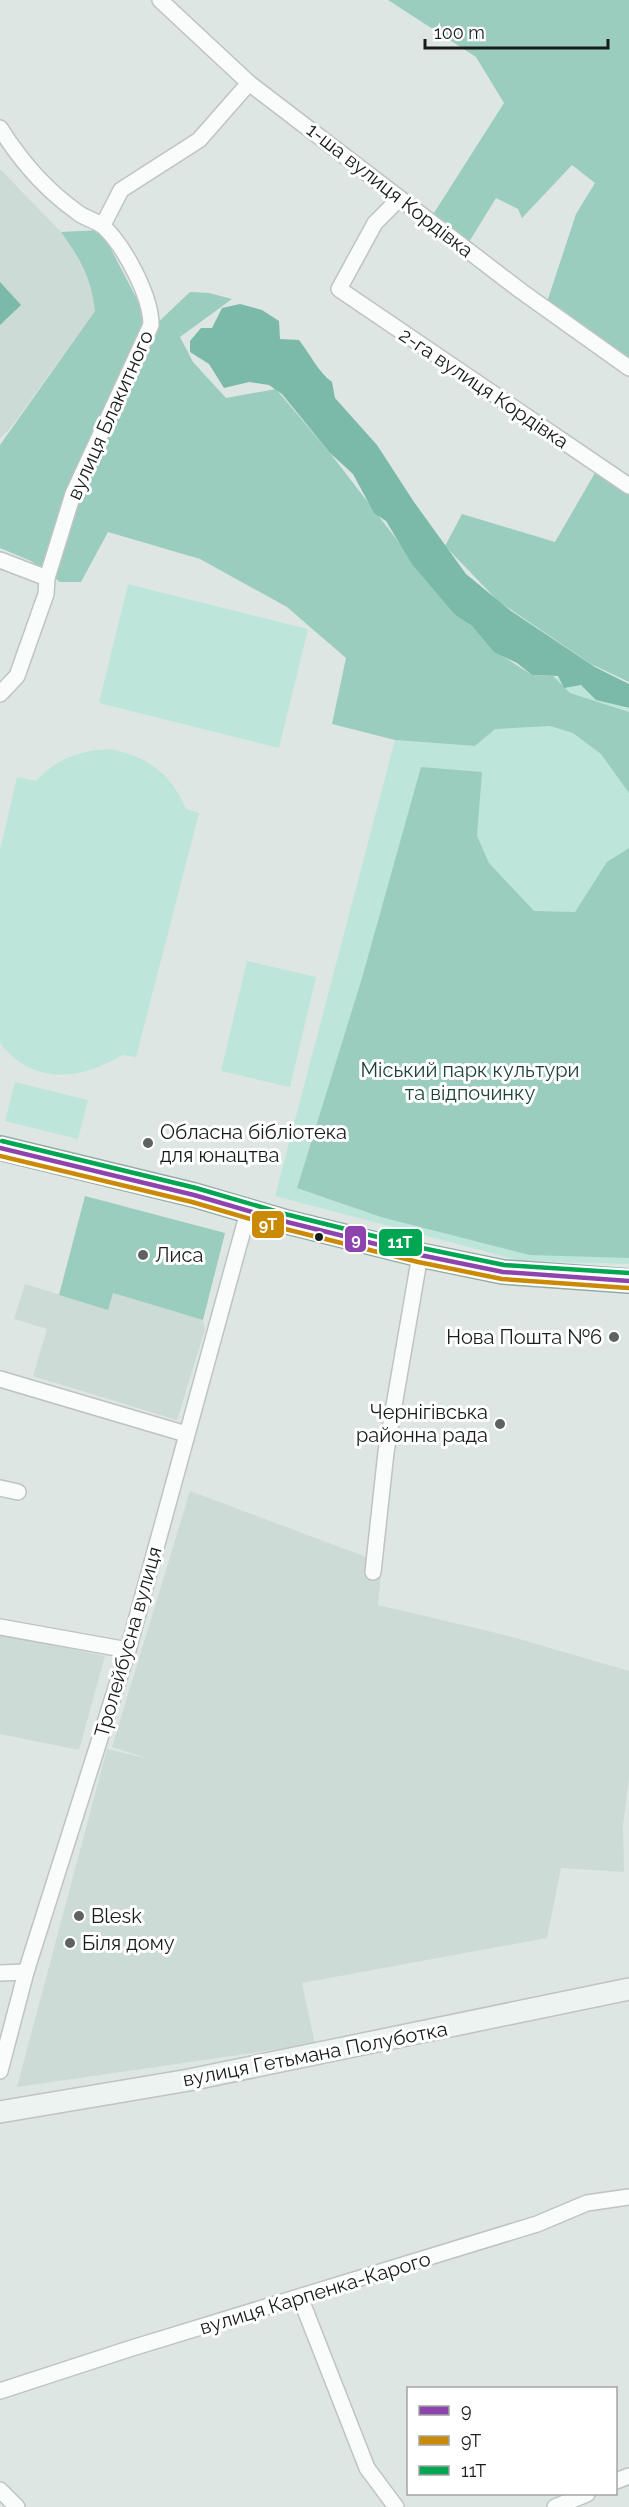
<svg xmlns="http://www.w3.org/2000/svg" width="629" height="2507" font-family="Raleway,sans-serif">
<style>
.built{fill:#ccdbd6}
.green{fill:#bee5d9}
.forest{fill:#9acdbe}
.water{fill:#7bbaa8}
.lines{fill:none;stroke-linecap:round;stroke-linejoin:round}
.street-casing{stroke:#bec4c2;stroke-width:18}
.secondary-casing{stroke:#bec4c2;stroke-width:24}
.primary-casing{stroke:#92a9a3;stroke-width:26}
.street{stroke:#fafbfb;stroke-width:15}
.secondary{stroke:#ecf3f1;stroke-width:21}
.primary{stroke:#ddeae7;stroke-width:22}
.bus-1-casing{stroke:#fff;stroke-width:9}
.bus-2-casing{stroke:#fff;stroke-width:9}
.bus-3-casing{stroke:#fff;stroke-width:9}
.bus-1{stroke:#8e44ad;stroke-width:4.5}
.bus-2{stroke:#ca8a05;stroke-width:4.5}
.bus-3{stroke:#00a651;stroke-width:4.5}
.poi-dot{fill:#5d6360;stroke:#fff;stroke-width:2}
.bus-dot{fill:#171c1a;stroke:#fff;stroke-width:2}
.labels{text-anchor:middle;stroke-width:6;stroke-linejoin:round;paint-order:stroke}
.street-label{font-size:20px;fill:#171c1a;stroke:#fff}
.park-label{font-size:20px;fill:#1b4338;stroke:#fff}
.poi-label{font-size:20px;fill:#171c1a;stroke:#fff;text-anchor:start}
.line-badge{stroke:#fff;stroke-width:2}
.badge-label{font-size:16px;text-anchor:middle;font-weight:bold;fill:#fff}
</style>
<rect width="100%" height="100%" fill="#dee6e3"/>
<g class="built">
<path d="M0 169 61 232 85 266 93 291 95 311 9 430 0 438Z"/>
<path d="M25 1284 107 1309 113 1293 203 1320 205 1329 177 1420 33 1376 47 1329 14 1319Z"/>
<path d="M190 1491 382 1563 378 1605 509 1636 629 1671V1778L623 1826 624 1872 561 1868 547 1938 302 1983 315 2044 17 2087 107 1749 149 1759 112 1747Z"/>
<path d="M0 1635 105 1656 79 1750 0 1734Z"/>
</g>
<g class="green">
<path d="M128 584 308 629 279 748 99 703Z"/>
<path d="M553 676 581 685 597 700 629 709V1264L521 1261 275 1196 395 740 475 746Z"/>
<path d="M108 749C146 755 171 773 186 809L199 813 136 1057 122 1055C82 1080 32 1086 0 1043V850L17 777 36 781C56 759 78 751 108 749Z"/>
<path d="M247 961 316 977 290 1087 221 1071Z"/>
<path d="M15 1082 88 1100 78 1139 5 1121Z"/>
</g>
<g class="forest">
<path d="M388 0H629V362L547 302 576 214 595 183 572 165 522 218 518 209 496 198 469 242 457 238 432 216 504 103 476 57Z"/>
<path d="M101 230 152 328 190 292 209 293 232 299 180 337 193 362 226 398 276 389 330 453 455 615 472 626 492 649 532 675 553 676 570 693 629 712V793L601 754 573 733 550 726 495 729 475 746 395 740 332 724 346 658 287 607 200 559 108 532 81 582H60L31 561 0 548V445L95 311C91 277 81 260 61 232Z"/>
<path d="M599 466 629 486V682L591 664 498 601 445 546 462 514 555 542Z"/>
<path d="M421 767 482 772 477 836 489 863 534 911 575 912 607 862 629 848V1258L530 1255 381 1217 297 1188 362 978Z"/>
<path d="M85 1196 225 1233 203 1320 113 1293 108 1310 59 1295Z"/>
</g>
<g class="water">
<path d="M0 282 21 305 0 325Z"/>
<path d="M240 304 262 310 279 321 280 339 299 340C310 354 319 373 332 382L335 398 377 445 414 502 466 574 511 611 595 667 629 684V708L596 700 581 685 564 688 558 676 532 675 517 663 494 652 472 626 455 615 412 564 386 521 374 513 353 474 330 453 282 394 269 385 249 382 224 388 209 364 190 352V341L201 328H212L222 308Z"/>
</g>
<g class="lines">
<defs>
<g id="street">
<path d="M160 0 249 83 521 291 629 368"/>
<path d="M0 128C20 160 46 190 77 212 85 219 97 220 105 228 125 248 151 296 151 325L73 494 47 578 46 594 17 676 0 694"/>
<path d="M399 199 375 223 339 289 629 486"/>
<path d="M103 225 121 190 199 140 249 83"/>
<path d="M0 560 47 578"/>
<path d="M0 1379 186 1434"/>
<path d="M0 1488 18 1492"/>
<path d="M373 1572 386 1452 420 1255"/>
<path d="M0 1627 128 1650"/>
<path d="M0 1973 26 1972"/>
<path d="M0 2071 26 1972 128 1650 248 1212"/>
<path d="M300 2297 367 2468 396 2507"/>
<path d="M0 2391 132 2348 537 2224 587 2203 629 2197"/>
<path d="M616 2481 629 2476"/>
<path d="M0 2490 17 2507"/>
<path d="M555 2507 587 2494"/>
</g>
<path id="secondary" d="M0 2112 189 2080 629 1989"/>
<path id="primary" d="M0 1148 194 1195 283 1221 420 1255 503 1272 629 1281"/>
</defs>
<use href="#street" class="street-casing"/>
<use href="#secondary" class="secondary-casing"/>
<use href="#primary" class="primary-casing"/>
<use href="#street" class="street"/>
<use href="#secondary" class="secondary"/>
<use href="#primary" class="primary"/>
<defs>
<path id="bus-1" d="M0 1148 194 1195 283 1221 420 1255 503 1272 629 1281"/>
<path id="bus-2" d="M0 1156 192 1202 281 1228 418 1262 502 1279 628 1288"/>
<path id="bus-3" d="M2 1141 196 1188 285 1214 422 1248 504 1265 629 1273"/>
</defs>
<use href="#bus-1" class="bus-1-casing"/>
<use href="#bus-2" class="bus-2-casing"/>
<use href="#bus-3" class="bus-3-casing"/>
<use href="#bus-1" class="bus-1"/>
<use href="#bus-2" class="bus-2"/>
<use href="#bus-3" class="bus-3"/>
</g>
<g class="poi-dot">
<circle cx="148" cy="1143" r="6"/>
<circle cx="143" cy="1255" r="6"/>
<circle cx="614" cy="1337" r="6"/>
<circle cx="500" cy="1424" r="6"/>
<circle cx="79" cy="1916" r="6"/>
<circle cx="70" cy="1943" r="6"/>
</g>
<circle class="bus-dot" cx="319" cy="1237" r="5"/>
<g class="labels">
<g class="street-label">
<text transform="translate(390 190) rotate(38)" y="7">1-ша вулиця Кордівка</text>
<text transform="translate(484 388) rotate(34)" y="7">2-га вулиця Кордівка</text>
<text transform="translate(110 415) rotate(-66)" y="7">вулиця Блакитного</text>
<text transform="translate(128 1642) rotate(-74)" y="7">Тролейбусна вулиця</text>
<text transform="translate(315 2054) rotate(-11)" y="7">вулиця Гетьмана Полуботка</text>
<text transform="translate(315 2293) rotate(-17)" y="7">вулиця Карпенка-Карого</text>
</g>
<g class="park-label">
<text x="470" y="1077">Міський парк культури<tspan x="470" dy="23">та відпочинку</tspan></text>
</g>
<g class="poi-label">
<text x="160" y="1139">Обласна бібліотека<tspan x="160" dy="23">для юнацтва</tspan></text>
<text x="155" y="1262">Лиса</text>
<text x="602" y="1344" text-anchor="end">Нова Пошта №6</text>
<text x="488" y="1419" text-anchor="end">Чернігівська<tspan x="488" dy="23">районна рада</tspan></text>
<text x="91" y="1923">Blesk</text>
<text x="82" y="1950">Біля дому</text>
</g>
</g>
<g class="line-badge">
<rect x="251" y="1210" width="34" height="29" rx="6" fill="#ca8a05"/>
<rect x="344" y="1225" width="23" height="28" rx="6" fill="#8e44ad"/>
<rect x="378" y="1228" width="45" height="29" rx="6" fill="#00a651"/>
</g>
<g class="badge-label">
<text x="268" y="1230">9Т</text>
<text x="356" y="1245">9</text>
<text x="400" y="1248">11Т</text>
</g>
<rect x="407" y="2387" width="210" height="108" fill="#ffffff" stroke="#a2a4a3" stroke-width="1.5"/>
<rect x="419" y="2406" width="30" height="9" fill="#8e44ad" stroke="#a2a4a3" stroke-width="1.5"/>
<text x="461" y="2417" font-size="18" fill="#171c1a">9</text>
<rect x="419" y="2436" width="30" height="9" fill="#ca8a05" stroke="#a2a4a3" stroke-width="1.5"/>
<text x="461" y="2447" font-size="18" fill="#171c1a">9Т</text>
<rect x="419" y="2466" width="30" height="9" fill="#00a651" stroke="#a2a4a3" stroke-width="1.5"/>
<text x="461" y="2477" font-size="18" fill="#171c1a">11Т</text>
<path d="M425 39v9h183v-9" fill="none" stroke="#171c1a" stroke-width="3"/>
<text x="434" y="39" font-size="18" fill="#171c1a" stroke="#ffffff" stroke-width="4.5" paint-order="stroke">100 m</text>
</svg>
